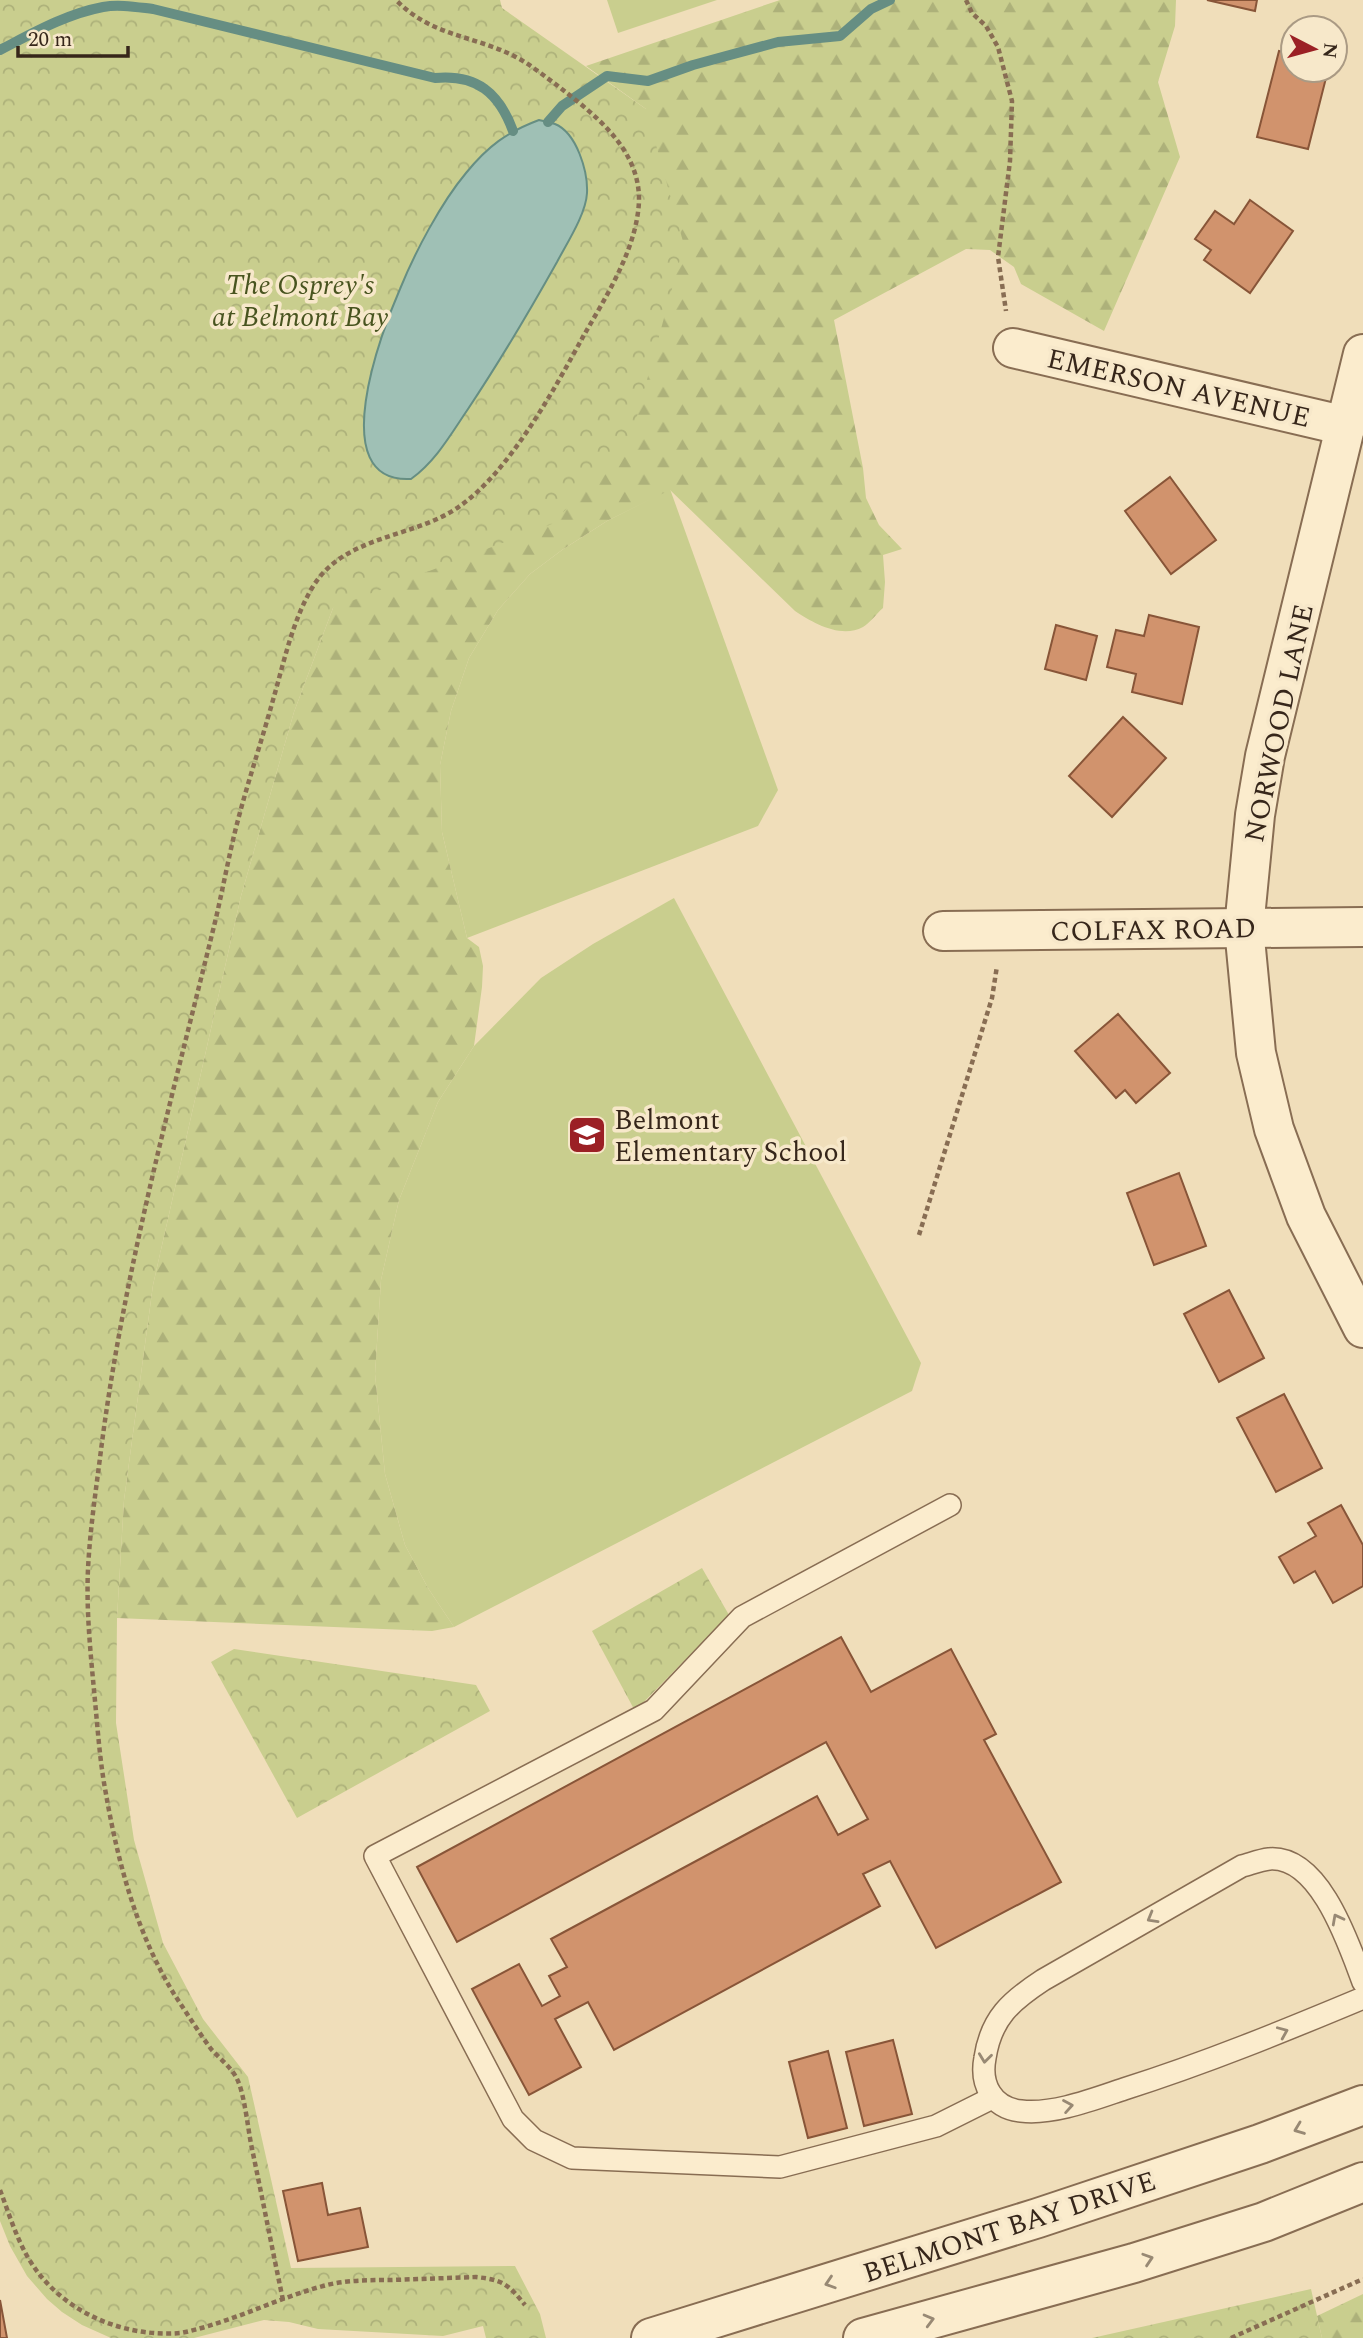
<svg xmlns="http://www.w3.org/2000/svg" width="1363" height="2338" font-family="Spectral,serif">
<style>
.grass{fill:#c9ce8e}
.forest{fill:url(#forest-firs)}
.park{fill:url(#park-crowns)}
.water{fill:#9fc0b5;stroke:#668e83;stroke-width:2}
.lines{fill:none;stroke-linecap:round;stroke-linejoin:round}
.stream{stroke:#668e83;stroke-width:10}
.building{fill:#d1936d;stroke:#885538;stroke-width:2}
.service-casing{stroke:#886d53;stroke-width:24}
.minor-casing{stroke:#886d53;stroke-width:42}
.tertiary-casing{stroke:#886d53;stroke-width:42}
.path{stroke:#886d53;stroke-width:4.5;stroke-dasharray:5 3.5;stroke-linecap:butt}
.service{stroke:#fbeccd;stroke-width:21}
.minor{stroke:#fbeccd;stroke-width:38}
.tertiary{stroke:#fbeccd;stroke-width:38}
.oneway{stroke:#988974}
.labels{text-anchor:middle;stroke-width:7;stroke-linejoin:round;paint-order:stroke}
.park-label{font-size:28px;font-style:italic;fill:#48541f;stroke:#f7e8ca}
.street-label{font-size:28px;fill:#36261a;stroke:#f7e8ca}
.poi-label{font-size:28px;fill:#36261a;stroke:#f7e8ca;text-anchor:start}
</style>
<defs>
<pattern id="forest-firs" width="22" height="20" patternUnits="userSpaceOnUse" patternTransform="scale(1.75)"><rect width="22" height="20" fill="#c9ce8e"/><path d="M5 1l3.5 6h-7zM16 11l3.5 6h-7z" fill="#adb17a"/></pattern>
<pattern id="park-crowns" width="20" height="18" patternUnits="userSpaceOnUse" patternTransform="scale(1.75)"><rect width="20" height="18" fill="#c9ce8e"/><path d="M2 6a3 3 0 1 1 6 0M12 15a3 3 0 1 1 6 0" fill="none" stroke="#adb17a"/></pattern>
</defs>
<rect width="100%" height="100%" fill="#f0deba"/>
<g class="grass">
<path d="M607 0H717L618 33Z"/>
<path d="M670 489 778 790 758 826 467 938 442 832 440 765 451 711 469 658 498 610 530 574 562 550 607 521Z"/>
<path d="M674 898 921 1363 912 1391 454 1627 428 1588 405 1545 385 1474 375 1374 381 1280 399 1200 438 1102 474 1046 541 978 593 944Z"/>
</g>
<g class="forest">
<path d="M780 0H1176L1175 26 1158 82 1180 157 1104 331 1021 284 1014 267 990 250 966 249 834 320 863 468 866 498 879 525 902 549 883 555 885 582 883 608C877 613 870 623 863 627 841 639 813 623 795 611L670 490 607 521 562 550 530 574 498 610 469 658 451 711 440 765 442 832 467 938 479 947 483 966 482 987 474 1046 438 1102 399 1200 381 1280 375 1374 385 1474 405 1545 428 1588 454 1627 432 1631 117 1618 124 1500 153 1285 241 896 294 712 333 608 646 109 586 66Z"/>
<path d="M1363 2294V2338H1322L1317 2316Z"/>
</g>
<g class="park">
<path d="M0 0H500L502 8 646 109 684 245 630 442 552 524 333 608 294 712 241 896 153 1285 124 1500 117 1618 116 1723 134 1840 163 1943 203 2019 248 2077 291 2268 515 2266 540 2314 546 2338H486L483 2326 443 2336 318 2329 289 2322 264 2320 194 2338H111L82 2325 62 2312 47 2299 27 2276 10 2246 0 2221Z"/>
<path d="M702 1568 729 1615 635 1711 592 1631Z"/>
<path d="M234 1649 476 1685 490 1711 297 1818 211 1662Z"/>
<path d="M1311 2289 1322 2338H1092Z"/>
</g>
<path class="water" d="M539 120C544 121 550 122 555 124 577 133 588 172 587 193 586 214 567 243 557 262 529 312 500 361 468 409 451 434 436 461 411 479 323 484 382 330 400 289 415 252 441 203 466 173 488 146 507 132 539 120Z"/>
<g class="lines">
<g class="stream">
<path d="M0 50C33 33 66 14 103 7 119 4 136 7 153 9L435 78C477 74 499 93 513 131"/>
<path d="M548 122 562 106 607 76 648 81 693 65 778 42 840 36 871 9 890 0"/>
</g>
</g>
<g class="building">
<path d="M1207 0H1257L1255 11Z"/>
<path d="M1279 51 1293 54V70H1328L1308 149 1257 137Z"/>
<path d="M1250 200 1293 231 1250 293 1204 260 1211 250 1195 239 1215 211 1234 224Z"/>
<path d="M1170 477 1216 540 1171 574 1125 511Z"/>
<path d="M1149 615 1199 627 1182 704 1132 692 1136 674 1107 667 1116 630 1144 636Z"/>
<path d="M1056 625 1097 636 1086 680 1045 669Z"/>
<path d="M1123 717 1166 758 1112 817 1069 776Z"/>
<path d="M1118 1014 1170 1073 1136 1103 1125 1090 1116 1098 1075 1051Z"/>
<path d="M1179 1173 1206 1246 1154 1265 1127 1193Z"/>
<path d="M1229 1290 1264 1358 1219 1382 1184 1314Z"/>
<path d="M1284 1394 1322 1468 1276 1492 1237 1418Z"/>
<path d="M1341 1505 1363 1545V1586L1333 1603 1315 1571 1294 1583 1279 1557 1316 1536 1308 1523Z"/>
<path d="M841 1637 871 1692 951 1649 996 1734 984 1740 1061 1882 936 1948 890 1861 863 1874 880 1906 614 2050 588 2002 555 2019 581 2067 529 2095 472 1989 519 1964 542 2006 560 1996 549 1976 567 1967 551 1939 817 1796 838 1835 868 1819 826 1742 457 1942 417 1867Z"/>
<path d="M893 2040 912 2114 864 2126 846 2052Z"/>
<path d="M828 2051 847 2128 808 2138 789 2062Z"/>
<path d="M322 2183 328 2215 360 2208 368 2247 298 2261 283 2191Z"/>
<path d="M0 2300 7 2338H0Z"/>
</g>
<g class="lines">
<defs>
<g id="service">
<path d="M950 1505 742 1617 654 1710 375 1856 513 2119 534 2140 572 2158 780 2167 936 2126 992 2098"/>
<path d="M1363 1982C1349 1945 1320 1855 1269 1859 1260 1860 1250 1864 1242 1866L1043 1980C1011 2001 991 2018 985 2058 980 2084 992 2108 1021 2111 1053 2115 1094 2099 1124 2089 1206 2063 1284 2031 1363 1998"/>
</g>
<g id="minor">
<path d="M1013 348 1346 426"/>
<path d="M1363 354 1265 756 1255 815 1244 928 1256 1053 1274 1129 1306 1216 1363 1328"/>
<path d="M943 931 1363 927"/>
</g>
<g id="tertiary">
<path d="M651 2338 1038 2218 1260 2144 1363 2105"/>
<path d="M863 2338 1134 2263 1264 2222 1363 2182"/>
</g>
</defs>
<use href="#service" class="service-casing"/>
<use href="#minor" class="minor-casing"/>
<use href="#tertiary" class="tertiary-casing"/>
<g class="path">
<path d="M966 0 972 13 986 26 998 47 1012 101 1010 161 998 257 1006 311"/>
<path d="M919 1235 992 998 997 966"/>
<path d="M0 2190C8 2211 15 2234 26 2254 56 2309 119 2338 181 2333 230 2323 275 2299 323 2286 345 2280 368 2280 391 2280 420 2279 448 2278 476 2277 503 2280 508 2284 525 2305"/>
<path d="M283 2300C272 2248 262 2196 251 2144 248 2128 244 2092 237 2079 232 2068 219 2058 211 2049 198 2031 186 2012 174 1994 137 1934 118 1863 106 1794 100 1763 98 1732 95 1701 91 1657 86 1613 88 1569 90 1529 96 1490 101 1450 124 1270 173 1094 216 918 222 892 227 866 233 840 244 793 260 747 273 700 284 662 292 622 312 588 344 534 414 539 460 506 510 471 555 388 584 335 607 295 637 248 639 201 640 149 595 115 558 86 544 76 530 64 514 56 472 35 431 36 396 0"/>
<path d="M1231 2338 1363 2279"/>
</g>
<use href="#service" class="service"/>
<use href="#minor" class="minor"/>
<use href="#tertiary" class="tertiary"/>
</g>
<defs><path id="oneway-chevron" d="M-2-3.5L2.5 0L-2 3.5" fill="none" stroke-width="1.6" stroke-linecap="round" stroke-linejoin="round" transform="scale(1.75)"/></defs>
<g class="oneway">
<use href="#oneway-chevron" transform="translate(1152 1918) rotate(150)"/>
<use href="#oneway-chevron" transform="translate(1337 1919) rotate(-118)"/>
<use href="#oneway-chevron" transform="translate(1283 2032) rotate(-23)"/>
<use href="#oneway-chevron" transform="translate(985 2058) rotate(97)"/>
<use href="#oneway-chevron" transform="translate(1068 2106) rotate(-10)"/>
<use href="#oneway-chevron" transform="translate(1299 2129) rotate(159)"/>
<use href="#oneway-chevron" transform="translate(1148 2259) rotate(-18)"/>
<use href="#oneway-chevron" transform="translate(830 2283) rotate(162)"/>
<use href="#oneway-chevron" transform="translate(929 2320) rotate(-15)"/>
</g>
<defs>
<symbol id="school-square" viewBox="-11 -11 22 22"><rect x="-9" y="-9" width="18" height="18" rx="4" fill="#9b2025" stroke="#f7e8ca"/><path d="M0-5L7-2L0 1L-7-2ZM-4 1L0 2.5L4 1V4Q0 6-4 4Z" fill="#fff"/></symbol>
</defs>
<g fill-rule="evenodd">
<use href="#school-square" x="565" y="1113" width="44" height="44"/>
</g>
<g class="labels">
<g class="park-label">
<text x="300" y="294">The Osprey's<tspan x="300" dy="32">at Belmont Bay</tspan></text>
</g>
<g class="street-label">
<text transform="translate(1179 387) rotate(13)" y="10">EMERSON AVENUE</text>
<text transform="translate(1278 723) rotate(-78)" y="10">NORWOOD LANE</text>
<text transform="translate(1153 929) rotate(-1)" y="10">COLFAX ROAD</text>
<text transform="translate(1009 2226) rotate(-18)" y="10">BELMONT BAY DRIVE</text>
</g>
<g class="poi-label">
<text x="614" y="1129">Belmont<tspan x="614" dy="32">Elementary School</tspan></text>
</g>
</g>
<g transform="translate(1314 49) rotate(96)"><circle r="33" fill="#f7e8ca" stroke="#aa9a84" stroke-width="2"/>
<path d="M0-5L12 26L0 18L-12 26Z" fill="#9b2025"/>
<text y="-10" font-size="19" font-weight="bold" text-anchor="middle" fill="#36261a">N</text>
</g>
<path d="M18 46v10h110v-10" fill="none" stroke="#36261a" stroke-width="3.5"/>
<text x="28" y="46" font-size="21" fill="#36261a" stroke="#f7e8ca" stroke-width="5" paint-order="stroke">20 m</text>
</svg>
